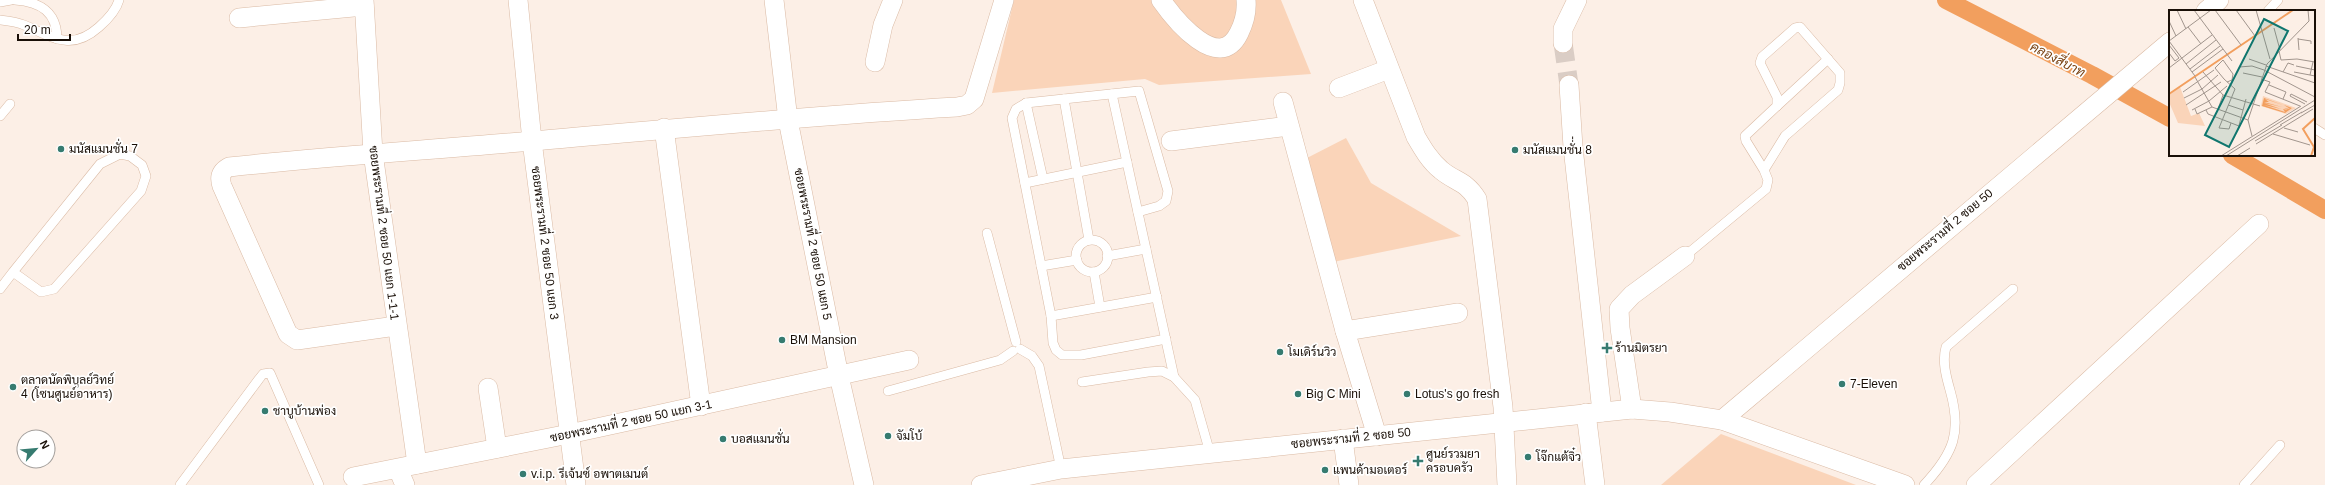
<svg xmlns="http://www.w3.org/2000/svg" width="2325" height="485" font-family="Arial,Sarabun,sans-serif">
<style>
.green{fill:#fad4b9}
.lines{fill:none;stroke-linecap:round;stroke-linejoin:round}
.canal{stroke:#f29f5e;stroke-width:18}
.minor-tunnel{stroke:#dacdc5;stroke-width:19;stroke-dasharray:19 10;stroke-linecap:butt}
.service-casing{stroke:#dabaa4;stroke-width:10}
.minor-casing{stroke:#dabaa4;stroke-width:20}
.service{stroke:#fff;stroke-width:9}
.minor{stroke:#fff;stroke-width:19}
.poi-dot{fill:#367b70;stroke:#fff;stroke-width:1.5}
.labels{text-anchor:middle;stroke-width:3.5;stroke-linejoin:round;paint-order:stroke}
.poi-label{font-size:12px;fill:#190f07;stroke:#fff;text-anchor:start}
.street-label{font-size:12px;fill:#190f07;stroke:#fff}
.water-label{font-size:13px;font-style:italic;fill:#7b4515;stroke:#fff}
.inset-river{fill:none;stroke:#f29f5e;stroke-width:2}
.inset-road{fill:none;stroke:#a1958d;stroke-width:1}
.view{fill:#0f766e;fill-opacity:0.15;stroke:#0f766e;stroke-width:2}
.inset-edge{fill:none;stroke:#190f07;stroke-width:2}
</style>
<rect width="100%" height="100%" fill="#fcefe6"/>
<g class="green">
<path d="M1014 0H1155L1217 54 1253 0H1281L1311 74 1159 85 1145 79 992 93Z"/>
<path d="M1169 0H1237L1238 19 1225 40 1208 39Z"/>
<path d="M1346 138 1371 183 1461 236 1333 262 1305 159Z"/>
<path d="M1721 434 1856 485H1661Z"/>
</g>
<g class="lines">
<g class="canal">
<path d="M1946 0 2092 75 2170 118"/>
<path d="M2232 155 2325 210"/>
</g>
<path class="minor-tunnel" d="M1563 43 1569 85"/>
<defs>
<g id="service">
<path d="M15 0C41 2 57 12 57 39"/>
<path d="M0 2 11 0"/>
<path d="M2268 11 2278 0"/>
<path d="M0 20C8 21 17 22 24 25 53 37 71 52 99 27 107 20 116 11 119 0"/>
<path d="M1112 94 1174 377"/>
<path d="M1064 99 1089 240"/>
<path d="M1026 103 1043 179"/>
<path d="M1777 106 1828 59"/>
<path d="M0 116 10 104"/>
<path d="M2314 128 2325 135"/>
<path d="M1025 183 1127 162"/>
<path d="M1138 212 1159 206 1166 201 1168 191 1139 91 1026 103 1016 109 1012 118 1051 316 1157 297"/>
<path d="M987 233 1016 342"/>
<circle cx="1092" cy="256" r="16"/>
<path d="M1107 256 1146 249"/>
<path d="M1685 256 1766 189 1768 180 1764 170 1785 136 1838 90 1840 83V73L1800 27 1795 28 1762 57 1760 63 1777 97V106L1745 136 1746 141 1764 170"/>
<path d="M1041 266 1077 260"/>
<path d="M1094 272 1100 307"/>
<path d="M0 289 13 272 100 164 120 154 130 156 142 165 146 176 141 191 54 289 41 292 13 272"/>
<path d="M1051 316 1053 343 1056 350 1062 355H1081L1166 339"/>
<path d="M1020 349 1032 356 1039 366 1061 469"/>
<path d="M1082 382 1148 372 1162 371 1174 377 1195 400 1210 453"/>
<path d="M888 391 1000 360 1013 351"/>
<path d="M180 485 259 379 263 374 270 373 319 485"/>
<path d="M1924 485C1954 453 1962 432 1950 390 1946 376 1942 361 1946 347L2013 289"/>
<path d="M2244 485 2280 445"/>
</g>
<g id="minor">
<path d="M364 0 373 153 417 464"/>
<path d="M518 0 532 141 576 485"/>
<path d="M774 0 788 120 839 376 864 485"/>
<path d="M1161 0C1175 20 1219 74 1239 33 1244 23 1247 11 1246 0"/>
<path d="M1363 0 1416 137C1423 149 1430 161 1441 170 1455 182 1465 180 1477 199L1503 407 1507 485"/>
<path d="M2206 11 2219 0"/>
<path d="M239 18 364 6"/>
<path d="M1563 43V29L1577 0"/>
<path d="M875 62 883 25 893 0"/>
<path d="M1569 85 1573 147 1602 412"/>
<path d="M1339 88 1389 69"/>
<path d="M1283 102 1345 331 1377 436"/>
<path d="M664 128 701 406"/>
<path d="M1171 141 1289 126"/>
<path d="M396 326 297 340 288 334 222 186C219 177 220 172 229 167 330 156 431 150 532 141 674 129 815 115 957 107L967 105 974 99 1004 0"/>
<path d="M1345 331 1458 313"/>
<path d="M488 388 497 448"/>
<path d="M1632 409 1620 328 1619 309 1632 295 1685 256"/>
<path d="M1586 413 1595 485"/>
<path d="M1722 420 2170 42"/>
<path d="M1343 439 1349 485"/>
<path d="M398 469 405 485"/>
<path d="M353 477 569 434 909 360"/>
<path d="M981 485 1061 469 1632 409 1670 412 1722 420 1905 485"/>
<path d="M1976 485 2259 224"/>
</g>
</defs>
<use href="#service" class="service-casing"/>
<use href="#minor" class="minor-casing"/>
<use href="#service" class="service"/>
<use href="#minor" class="minor"/>
</g>
<g class="poi-dot">
<circle cx="61" cy="149" r="4"/>
<circle cx="1515" cy="150" r="4"/>
<circle cx="782" cy="340" r="4"/>
<path d="M1605 342h4v4h4v4h-4v4h-4v-4h-4v-4h4z"/>
<circle cx="1280" cy="352" r="4"/>
<circle cx="1842" cy="384" r="4"/>
<circle cx="13" cy="387" r="4"/>
<circle cx="1298" cy="394" r="4"/>
<circle cx="1407" cy="394" r="4"/>
<circle cx="265" cy="411" r="4"/>
<circle cx="888" cy="436" r="4"/>
<circle cx="723" cy="439" r="4"/>
<circle cx="1528" cy="457" r="4"/>
<path d="M1416 455h4v4h4v4h-4v4h-4v-4h-4v-4h4z"/>
<circle cx="1325" cy="470" r="4"/>
<circle cx="523" cy="474" r="4"/>
</g>
<g class="labels">
<g class="poi-label">
<text x="69" y="153">มนัสแมนชั่น 7</text>
<text x="1523" y="154">มนัสแมนชั่่น 8</text>
<text x="790" y="344">BM Mansion</text>
<text x="1615" y="352">ร้านมิตรยา</text>
<text x="1288" y="356">โมเดิร์นวิว</text>
<text x="21" y="384">ตลาดนัดพิบูลย์วิทย์<tspan x="21" dy="14">4 (โซนศูนย์อาหาร)</tspan></text>
<text x="1850" y="388">7-Eleven</text>
<text x="1306" y="398">Big C Mini</text>
<text x="1415" y="398">Lotus's go fresh</text>
<text x="273" y="415">ชาบูบ้านพ่อง</text>
<text x="896" y="440">จัมโบ้</text>
<text x="731" y="443">บอสแมนชั่น</text>
<text x="1426" y="458">ศูนย์รวมยา<tspan x="1426" dy="14">ครอบครัว</tspan></text>
<text x="1536" y="461">โจ๊กแต้จิ๋ว</text>
<text x="1333" y="474">แพนด้ามอเตอร์</text>
<text x="531" y="478">v.i.p. รีเจ้นซ์ อพาตเมนต์</text>
</g>
<g class="street-label">
<text transform="translate(1945 230) rotate(-40)" y="4">ซอยพระรามที่ 2 ซอย 50</text>
<text transform="translate(384 233) rotate(83)" y="4">ซอยพระรามที่ 2 ซอย 50 แยก 1-1-1</text>
<text transform="translate(545 243) rotate(83)" y="4">ซอยพระรามที่ 2 ซอย 50 แยก 3</text>
<text transform="translate(813 244) rotate(79)" y="4">ซอยพระรามที่ 2 ซอย 50 แยก 5</text>
<text transform="translate(631 421) rotate(-12)" y="4">ซอยพระรามที่ 2 ซอย 50 แยก 3-1</text>
<text transform="translate(1351 438) rotate(-6)" y="4">ซอยพระรามที่ 2 ซอย 50</text>
</g>
<g class="water-label">
<text transform="translate(2058 59) rotate(28)" y="5">คลองสี่บาท</text>
</g>
</g>
<g transform="translate(2169 10)">
<rect width="146" height="146" fill="#fcefe6"/>
<path d="M11 77 22 106 30 103 36 116 9 113 0 92V85ZM94 86 127 98 117 104 92 96Z" fill="#fad4b9"/>
<path d="M95 88 114 95 96 89 100 92H95L113 97 95 93 112 99 95 95 116 102 114 99 119 100 115 98 121 99 115 95 123 98 116 103 93 96Z" fill="#f29f5e"/>
<path class="inset-river" d="M0 84 124 0M142 146 145 137 134 119 146 108"/>
<path class="inset-road" d="M8 0 17 19M25 0 63 51M46 0 72 35M67 0 86 26M87 0 101 49M0 11 7 26M19 17 32 34M105 18 111 40M129 28 130 40M129 29 142 31V34M0 31 42 0M0 31 26 66M0 35 10 48 6 51 0 43M110 41 112 50 128 49 146 52M80 49 97 55M144 52 141 65 146 66M17 54 47 30M97 56 146 73M127 56 146 60M70 57 83 56 95 60 146 87M0 58 43 25M21 59 51 36M23 62 54 39M34 62 54 85 91 96M114 62 119 53 125 55M125 62 141 65M74 63 93 67M92 69 101 72 96 82 131 96M58 72 63 70 64 64 54 50 46 58 55 69 66 79 50 118 60 119 62 113M100 75 117 82 114 89M14 82 45 60M15 88 33 79 49 65M136 94 121 86 122 84 138 92M17 95 52 72M59 95 74 100M43 97 79 110M26 99 28 104 43 97 26 67M49 99 54 85M23 100 40 91 58 76M37 100 39 104 70 116M132 103 146 95M111 115 133 102M115 118 129 122M69 119 77 89M104 124 141 135M83 126 79 110 98 54 140 11 139 0M86 131 113 115M87 134 144 99M52 146 132 96M57 146 146 90M68 146 81 138"/>
<path class="view" d="M95 9 119 21 60 137 36 125Z"/>
<rect width="146" height="146" class="inset-edge"/>
</g>
<g transform="translate(36 449) rotate(63)"><circle r="19" fill="#ffffff" stroke="#a39f9c"/>
<path d="M0-3L7 15L0 10L-7 15Z" fill="#367b70"/>
<text y="-6" font-size="11" font-weight="bold" text-anchor="middle" fill="#190f07">N</text>
</g>
<path d="M18 34v6h52v-6" fill="none" stroke="#190f07" stroke-width="2"/>
<text x="24" y="34" font-size="12" fill="#190f07" stroke="#ffffff" stroke-width="3" paint-order="stroke">20 m</text>
</svg>
